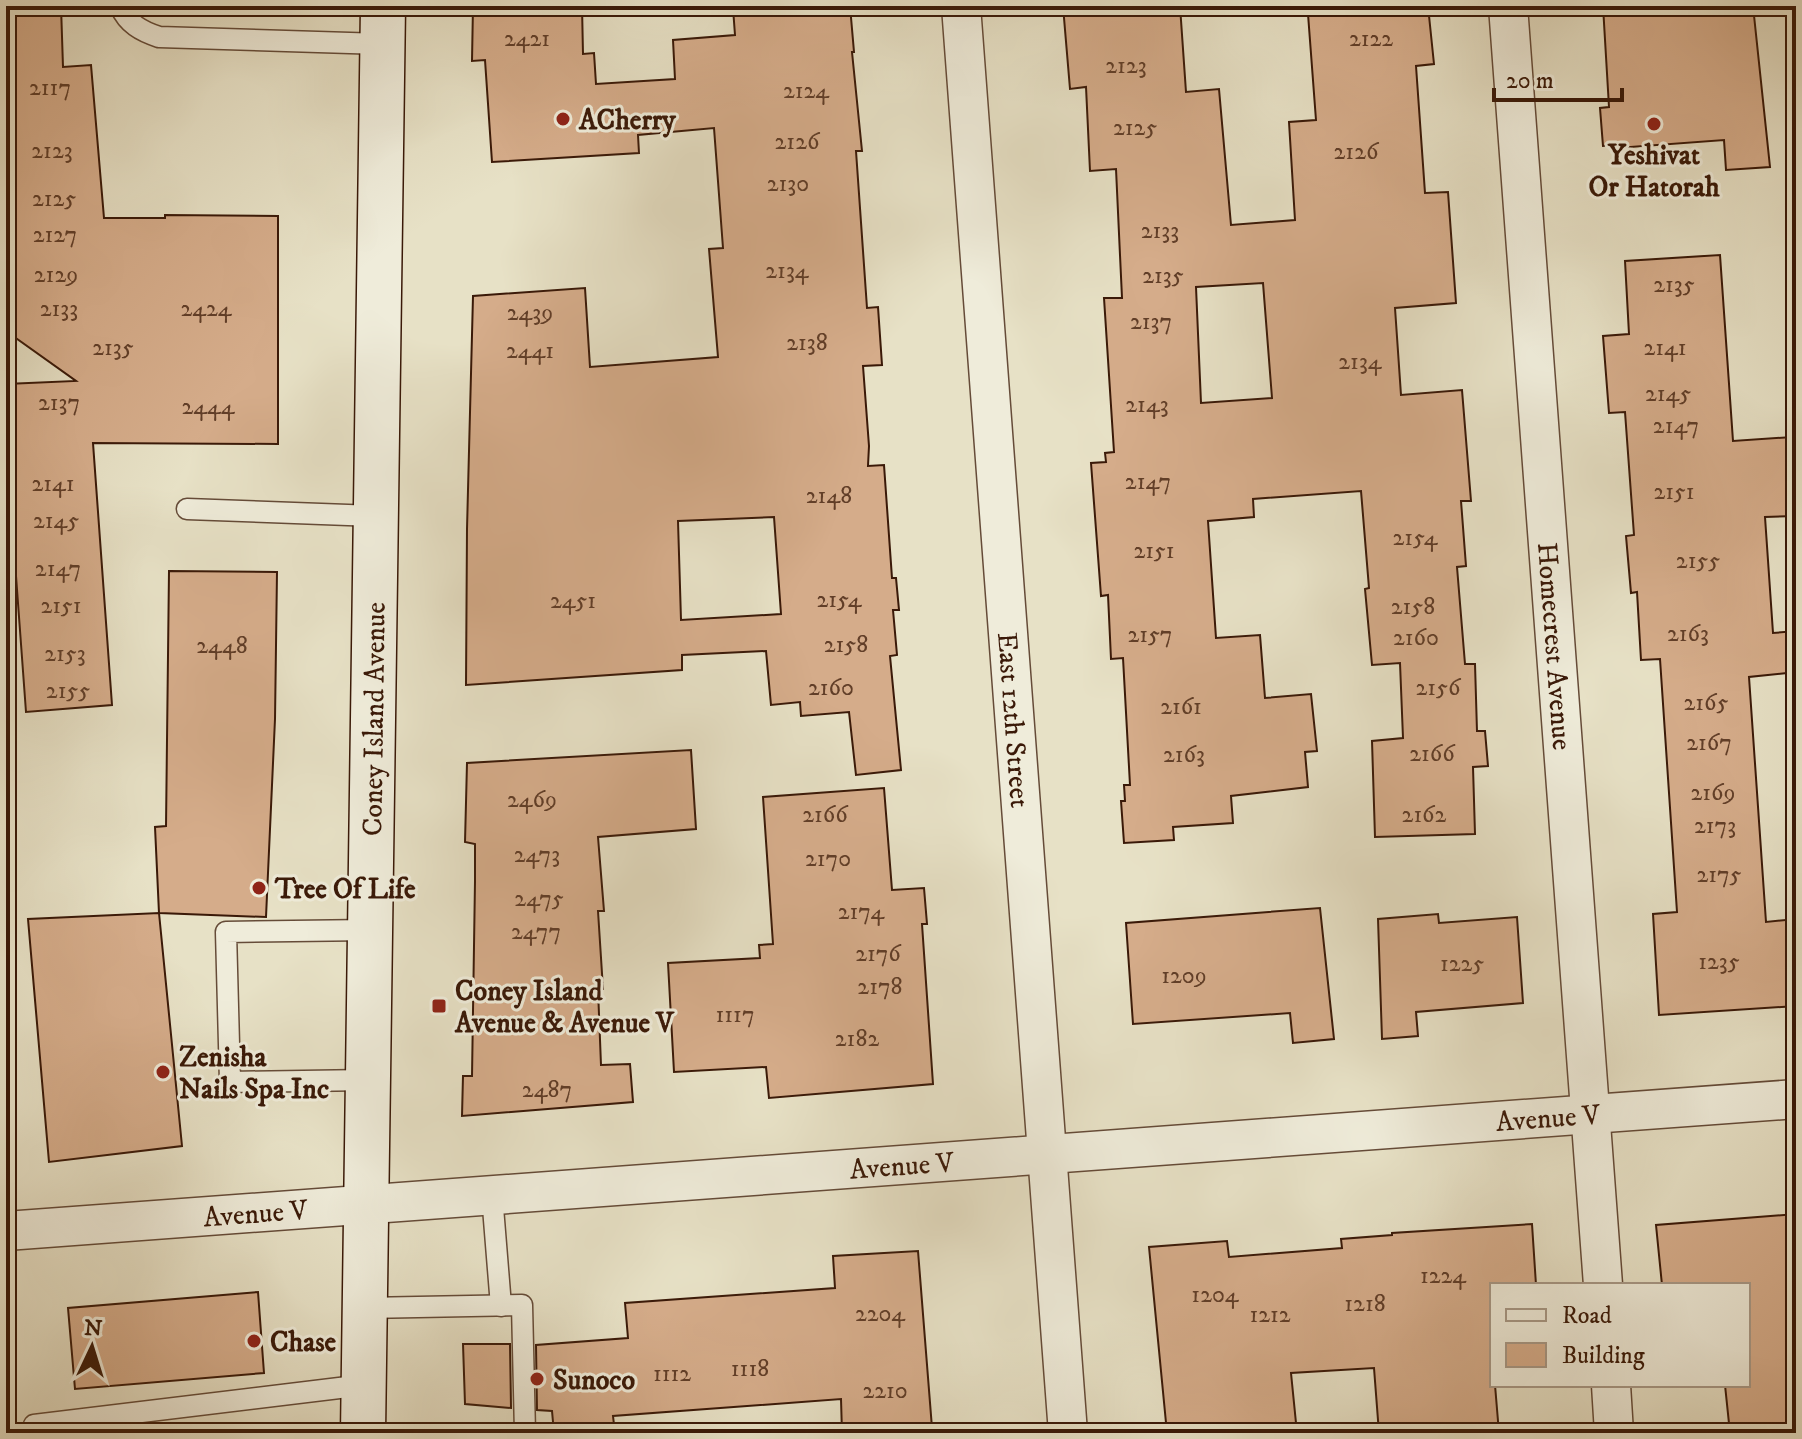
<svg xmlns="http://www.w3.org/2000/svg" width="1802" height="1439" font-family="'IM FELL DW Pica',serif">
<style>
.building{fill:#d5ac8a;stroke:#3a1908;stroke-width:2;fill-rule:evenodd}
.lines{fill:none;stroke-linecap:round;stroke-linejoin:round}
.service-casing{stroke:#654b38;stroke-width:23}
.minor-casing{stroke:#654b38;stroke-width:41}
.secondary-casing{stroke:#3a1908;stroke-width:47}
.service{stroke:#efecda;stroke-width:20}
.minor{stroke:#efecda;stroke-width:38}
.secondary{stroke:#efecda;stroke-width:44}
.poi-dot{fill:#8f2418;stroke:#efecda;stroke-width:3}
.labels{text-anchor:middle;stroke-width:6;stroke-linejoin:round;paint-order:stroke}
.number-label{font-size:24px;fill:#613e28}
.poi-label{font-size:28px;font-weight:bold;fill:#3a1908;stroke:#efecda;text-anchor:start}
.street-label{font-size:28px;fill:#3a1908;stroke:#efecda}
</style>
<rect width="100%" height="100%" fill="#e7e1c6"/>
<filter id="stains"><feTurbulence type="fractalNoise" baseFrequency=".0025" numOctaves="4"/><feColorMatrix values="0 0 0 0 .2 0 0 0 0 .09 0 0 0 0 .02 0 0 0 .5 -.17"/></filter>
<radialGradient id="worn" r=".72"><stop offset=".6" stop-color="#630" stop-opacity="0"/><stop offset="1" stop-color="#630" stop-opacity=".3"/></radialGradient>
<g class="building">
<path d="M6 6H61L63 67 91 65 104 218H165V215L278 216V444L93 443 112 705 26 712 6 440V384L76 381 6 331V318L9 314 6 283Z"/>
<path d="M473 6H582L583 54 594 53 596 84 675 79 673 40 735 35 733 8 850 6 854 52H852L862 151H856L867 308 878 307 882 365 863 366 869 446 868 466 884 465 892 578H896L899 610H893L897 655 890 656 901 770 856 775 849 712 801 716 800 702 771 705 766 651 682 655V670L466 685 467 529 473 296 585 288 590 367 718 357 709 249 723 248 714 128 638 135 639 153 492 162 485 60 472 61ZM774 517 781 614 681 620 678 521Z"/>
<path d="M1063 6H1180L1186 92 1219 89 1231 225 1295 220 1289 122 1316 120 1308 14 1428 6 1434 64 1416 66 1425 193 1448 192 1456 303 1395 308 1401 395 1462 390 1471 501H1461L1466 566 1457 567 1465 664H1475L1477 731H1485L1488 766 1473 767 1475 834 1375 837 1372 741 1403 738 1400 663 1372 665 1365 589 1369 588 1361 491 1253 499 1254 517 1208 521 1216 638 1260 635 1265 698 1311 694 1317 751 1305 752 1308 787 1231 796 1233 823 1173 827 1174 840 1124 843 1121 801H1125L1124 785H1130L1123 658 1111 659 1108 595 1101 596 1091 463 1106 462 1105 453 1114 452 1104 298H1122L1116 169 1090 171 1086 87 1070 89ZM1263 283 1272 398 1201 403 1196 287Z"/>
<path d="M1603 6H1753L1770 167 1726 170 1724 140 1617 148V145L1603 146 1600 108 1609 107Z"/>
<path d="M1720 255 1733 441 1792 437 1794 472H1796V516L1765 517 1773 633 1796 631V672L1749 677 1766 922 1796 919V1006L1659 1015 1653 914 1677 912 1660 659 1641 660 1637 592 1631 593 1626 536 1634 535 1625 412 1609 413 1603 336 1629 334 1625 261Z"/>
<path d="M169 571 277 572 275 719 266 917 159 913 155 827 166 826Z"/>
<path d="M691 750 696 829 598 837 604 911H598L603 989H598L601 1065 630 1064 633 1102 462 1116 463 1076H472L475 881V844L465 842 467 763Z"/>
<path d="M884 788 892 890 924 888 927 924H922L933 1084 769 1098 766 1067 674 1072 668 963 760 958 759 945 773 944 763 797Z"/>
<path d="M1320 908 1334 1039 1293 1043 1290 1013 1133 1024 1126 923Z"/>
<path d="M159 913 182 1146 49 1162 28 919Z"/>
<path d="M1438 914 1439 923 1517 917 1523 1003 1416 1012 1418 1036 1382 1039 1378 919Z"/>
<path d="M1796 1214V1374H1790L1794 1433H1730L1725 1385H1748V1285H1662L1656 1225Z"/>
<path d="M1532 1224 1536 1285H1492V1385H1495L1499 1433H1379L1374 1368 1291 1373 1297 1433H1167L1149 1247 1227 1241 1229 1257 1342 1248 1341 1239 1392 1235V1233Z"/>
<path d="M918 1251 932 1428H926V1433H842L841 1399 613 1416 615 1433H554L552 1411 537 1410 536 1345 628 1338 625 1303 835 1288 833 1256Z"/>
<path d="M258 1292 264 1373 75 1389 68 1308Z"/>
<path d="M463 1344H510L511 1408 465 1404Z"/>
</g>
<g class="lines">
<defs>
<g id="service">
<path d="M120 6C128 24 141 31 159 37L382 44"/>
<path d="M187 509 375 516"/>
<path d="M368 1080 230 1082 226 932 370 930"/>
<path d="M492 1195 501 1306"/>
<path d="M365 1308 522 1305 525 1433"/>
<path d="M34 1425 364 1385"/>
</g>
<g id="minor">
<path id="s1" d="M961 6 1068 1433"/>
<path id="s2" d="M1508 6 1603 1285"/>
<path id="s3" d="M6 1231 1796 1099"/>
<path d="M1611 1385 1614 1433"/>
</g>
<g id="secondary">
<path id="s4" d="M363 1433 383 6"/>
</g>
</defs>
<use href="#service" class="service-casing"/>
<use href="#minor" class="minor-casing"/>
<use href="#secondary" class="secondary-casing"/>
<use href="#service" class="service"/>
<use href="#minor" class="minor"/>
<use href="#secondary" class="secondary"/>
</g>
<g class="poi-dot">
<circle cx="563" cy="119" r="8"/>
<circle cx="1654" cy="124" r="8"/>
<circle cx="259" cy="888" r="8"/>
<rect x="431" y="998" width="16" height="16" rx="4"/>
<circle cx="163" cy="1072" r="8"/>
<circle cx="254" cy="1341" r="8"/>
<circle cx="537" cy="1379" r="8"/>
</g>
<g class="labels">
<g class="number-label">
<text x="527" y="46">2421</text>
<text x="1371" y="46">2122</text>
<text x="1126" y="73">2123</text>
<text x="50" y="95">2117</text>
<text x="806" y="98">2124</text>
<text x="1135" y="135">2125</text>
<text x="797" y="149">2126</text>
<text x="52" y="158">2123</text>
<text x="1356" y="159">2126</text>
<text x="788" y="191">2130</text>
<text x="54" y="206">2125</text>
<text x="1160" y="238">2133</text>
<text x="55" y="242">2127</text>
<text x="787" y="278">2134</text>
<text x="56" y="282">2129</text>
<text x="1163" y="283">2135</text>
<text x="1674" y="292">2135</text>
<text x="59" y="316">2133</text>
<text x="206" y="316">2424</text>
<text x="530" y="320">2439</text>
<text x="1151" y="329">2137</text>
<text x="807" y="350">2138</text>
<text x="113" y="355">2135</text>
<text x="1665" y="355">2141</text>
<text x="530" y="358">2441</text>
<text x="1360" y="369">2134</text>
<text x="1668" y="401">2145</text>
<text x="59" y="410">2137</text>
<text x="1147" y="412">2143</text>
<text x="208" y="414">2444</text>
<text x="1676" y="433">2147</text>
<text x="1148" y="489">2147</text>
<text x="53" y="491">2141</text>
<text x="1674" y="499">2151</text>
<text x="829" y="503">2148</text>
<text x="56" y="528">2145</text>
<text x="1415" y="545">2154</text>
<text x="1154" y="558">2151</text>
<text x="1698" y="568">2155</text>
<text x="58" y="576">2147</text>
<text x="839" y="607">2154</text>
<text x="573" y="608">2451</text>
<text x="61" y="613">2151</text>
<text x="1413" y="614">2158</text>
<text x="1688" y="641">2163</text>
<text x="1150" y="642">2157</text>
<text x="1416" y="645">2160</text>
<text x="846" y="652">2158</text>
<text x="222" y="653">2448</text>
<text x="65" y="661">2153</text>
<text x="831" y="695">2160</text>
<text x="1438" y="695">2156</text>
<text x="68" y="698">2155</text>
<text x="1706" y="710">2165</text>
<text x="1181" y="714">2161</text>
<text x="1709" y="750">2167</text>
<text x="1432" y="761">2166</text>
<text x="1184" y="762">2163</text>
<text x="1713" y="800">2169</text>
<text x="532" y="807">2469</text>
<text x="825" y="822">2166</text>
<text x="1424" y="822">2162</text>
<text x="1715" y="833">2173</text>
<text x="537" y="862">2473</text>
<text x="828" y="866">2170</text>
<text x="1719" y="882">2175</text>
<text x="539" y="906">2475</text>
<text x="861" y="919">2174</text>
<text x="536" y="939">2477</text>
<text x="878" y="961">2176</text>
<text x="1719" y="969">1235</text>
<text x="1462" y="971">1225</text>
<text x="1184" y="983">1209</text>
<text x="880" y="994">2178</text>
<text x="735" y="1022">1117</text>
<text x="857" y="1046">2182</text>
<text x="547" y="1097">2487</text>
<text x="1443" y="1283">1224</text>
<text x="1215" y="1302">1204</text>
<text x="1365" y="1311">1218</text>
<text x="880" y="1321">2204</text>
<text x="1270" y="1322">1212</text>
<text x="750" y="1376">1118</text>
<text x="672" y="1381">1112</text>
<text x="885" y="1398">2210</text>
</g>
<g class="poi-label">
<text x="579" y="129">ACherry</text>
<text x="1654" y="164" text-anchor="middle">Yeshivat<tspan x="1654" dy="32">Or Hatorah</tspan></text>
<text x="275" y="898">Tree Of Life</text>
<text x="455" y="1000">Coney Island<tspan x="455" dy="32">Avenue &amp; Avenue V</tspan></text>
<text x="179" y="1066">Zenisha<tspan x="179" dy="32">Nails Spa Inc</tspan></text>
<text x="270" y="1351">Chase</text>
<text x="553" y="1389">Sunoco</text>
</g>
<g class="street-label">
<text dy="10" stroke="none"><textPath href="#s2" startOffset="642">Homecrest Avenue</textPath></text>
<text dy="10" stroke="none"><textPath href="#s4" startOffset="714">Coney Island Avenue</textPath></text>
<text dy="10" stroke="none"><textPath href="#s1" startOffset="716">East 12th Street</textPath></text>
<text dy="10" stroke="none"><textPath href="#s3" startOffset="1546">Avenue V</textPath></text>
<text dy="10" stroke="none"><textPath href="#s3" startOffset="898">Avenue V</textPath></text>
<text dy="10" stroke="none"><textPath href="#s3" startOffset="250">Avenue V</textPath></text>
</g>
</g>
<rect width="1802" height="1439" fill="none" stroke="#e7e1c6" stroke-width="32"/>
<rect x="8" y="8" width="1786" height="1423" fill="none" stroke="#3a1908" stroke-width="4"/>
<rect x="16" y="16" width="1770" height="1407" fill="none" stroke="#3a1908" stroke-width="2"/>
<rect x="1490" y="1283" width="260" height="104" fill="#efecda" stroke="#a79886" stroke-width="2"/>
<rect x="1506" y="1309" width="40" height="12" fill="#efecda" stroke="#a79886" stroke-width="2"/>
<text x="1562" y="1323" font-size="24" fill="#3a1908">Road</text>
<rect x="1506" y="1343" width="40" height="24" fill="#d5ac8a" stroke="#a79886" stroke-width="2"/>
<text x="1562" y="1363" font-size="24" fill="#3a1908">Building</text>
<g transform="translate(92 1347) rotate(4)" stroke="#efecda" stroke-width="6" paint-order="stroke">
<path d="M0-6L14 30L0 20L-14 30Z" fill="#3a1908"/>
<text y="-12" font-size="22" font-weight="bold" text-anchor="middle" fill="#3a1908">N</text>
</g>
<path d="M1494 88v12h128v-12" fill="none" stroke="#3a1908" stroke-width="4"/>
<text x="1506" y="88" font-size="24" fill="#3a1908" stroke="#efecda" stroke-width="6" paint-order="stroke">20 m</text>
<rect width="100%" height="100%" filter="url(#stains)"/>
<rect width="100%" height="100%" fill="url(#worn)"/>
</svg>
